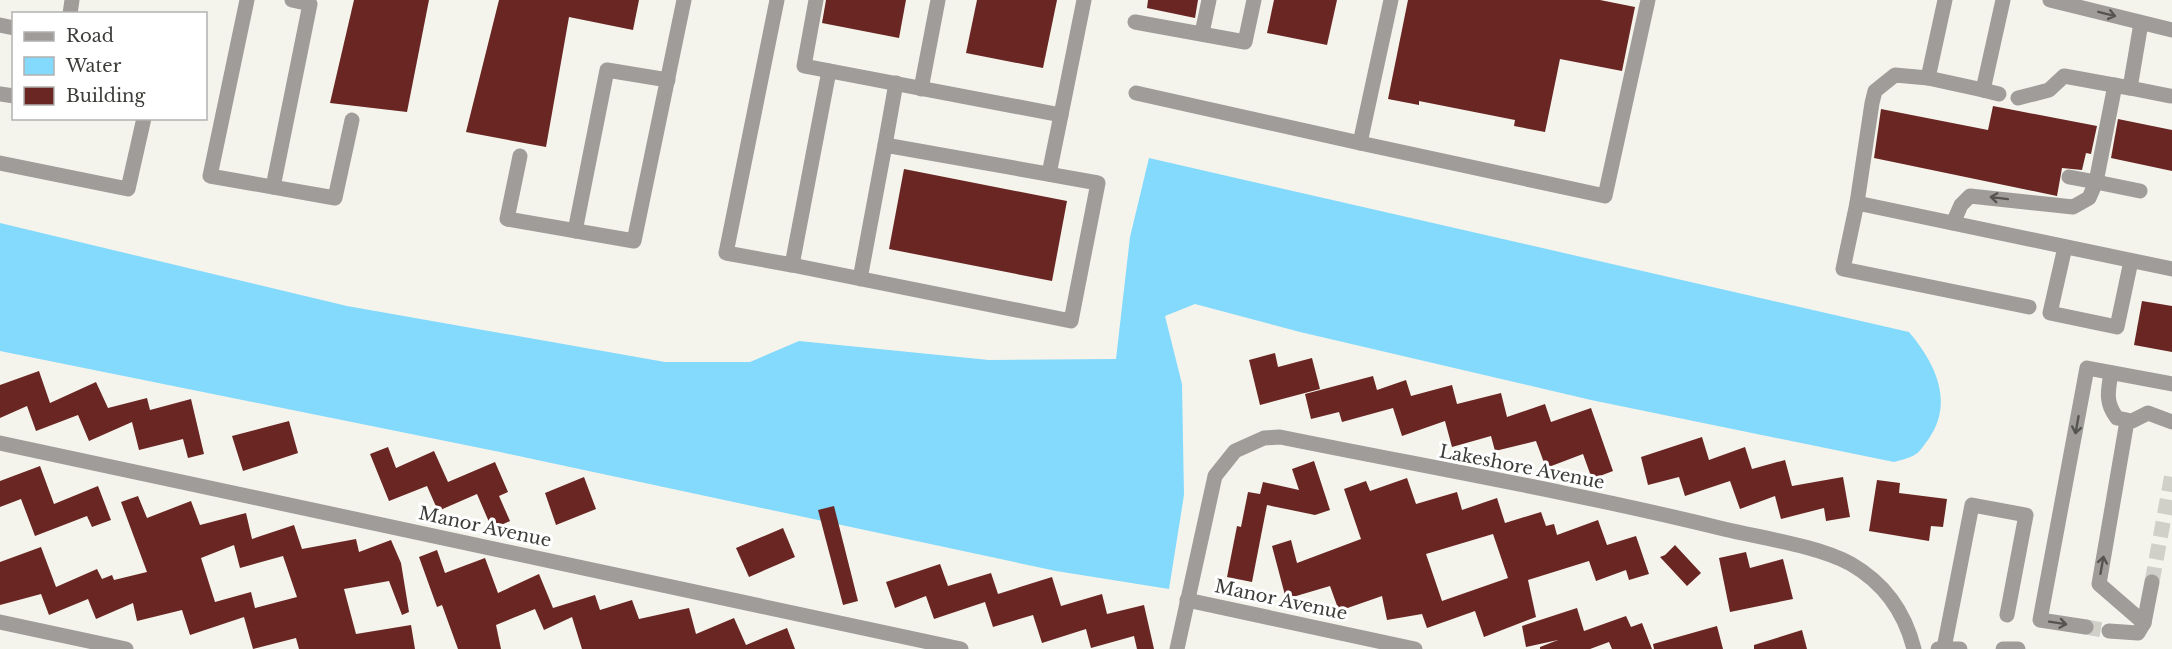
<svg xmlns="http://www.w3.org/2000/svg" width="2172" height="649" font-family="'Libre Baskerville',serif">
<style>
.water{fill:#83dafc}
.building{fill:#692623;fill-rule:evenodd}
.lines{fill:none;stroke-linecap:round;stroke-linejoin:round}
.minor-tunnel{stroke:#d0cfc8;stroke-width:15;stroke-dasharray:15 8;stroke-linecap:butt}
.minor{stroke:#9f9c9a;stroke-width:15}
.oneway{stroke:#555451}
.labels{text-anchor:middle;stroke-width:6;stroke-linejoin:round;paint-order:stroke}
.street-label{font-size:18px;fill:#3c3c39;stroke:#fff}
</style>
<rect width="100%" height="100%" fill="#f5f4ec"/>
<path class="water" d="M1149 158 1909 332C1935 363 1955 402 1928 440 1924 444 1921 451 1916 454 1910 458 1901 460 1894 462L1591 400 1300 332 1195 304 1165 316 1182 384 1184 495 1169 589 1056 571 500 452 0 351V223L347 306 665 362H750L799 341 989 360 1116 359 1130 237Z"/>
<g class="building">
<path d="M354 0H429L407 112 330 103Z"/>
<path d="M499 0H639L633 30 569 17 546 147 466 132Z"/>
<path d="M826 0H906L899 38 822 23Z"/>
<path d="M977 0H1057L1043 68 966 53Z"/>
<path d="M1148 0H1198L1195 18 1147 8Z"/>
<path d="M1274 0H1337L1327 45 1267 33Z"/>
<path d="M1408 0H1600L1635 7 1622 71 1560 59 1545 132 1514 126 1515 120 1419 101V105L1388 99Z"/>
<path d="M1993 106 2097 126 2091 154 2086 153 2082 170 2062 168 2057 196 1874 158 1881 109 1988 130Z"/>
<path d="M2118 119 2172 130V171L2111 158Z"/>
<path d="M904 169 1067 201 1052 281 889 249Z"/>
<path d="M2142 301 2172 306V352L2134 345Z"/>
<path d="M1275 353 1278 367 1312 358 1320 389 1260 405 1249 360Z"/>
<path d="M39 371 50 403 96 382 108 408 147 398 150 410 191 399 204 454 188 458 183 439 139 450 132 422 89 441 78 415 36 431 27 406 0 418V385Z"/>
<path d="M1373 376 1377 390 1406 380 1411 396 1452 385 1457 404 1501 393 1507 417 1545 404 1551 422 1591 408 1613 471 1592 479 1583 454 1546 468 1536 441 1495 451 1491 436 1452 447 1445 421 1402 436 1393 408 1342 422 1339 412 1311 419 1305 394Z"/>
<path d="M289 421 298 453 243 471 232 436Z"/>
<path d="M1702 437 1709 460 1745 447 1752 469 1785 460 1792 486 1843 477 1850 517 1826 521 1824 508 1781 519 1775 496 1740 509 1730 481 1685 496 1679 477 1648 485 1641 457Z"/>
<path d="M388 447 396 468 434 451 448 482 495 462 508 492 499 496 510 521 492 529 477 494 438 511 427 486 389 501 370 454Z"/>
<path d="M1314 461 1330 510 1315 515 1267 505 1252 582 1227 577 1237 526 1241 527 1248 492 1260 494 1263 482 1299 490 1292 469Z"/>
<path d="M40 466 54 504 98 486 111 520 92 527 87 516 35 536 21 499 0 507V481Z"/>
<path d="M584 477 596 509 556 525 545 493Z"/>
<path d="M1407 478 1416 504 1457 492 1462 510 1497 498 1505 523 1541 512 1546 526 1554 524 1557 535 1598 520 1607 545 1636 536 1649 574 1629 580 1626 570 1596 581 1589 561 1528 580 1536 617 1484 637 1475 611 1427 628 1422 614 1387 620 1382 596 1339 611 1330 586 1286 599 1272 546 1291 540 1297 563 1361 539 1344 489 1366 481 1370 491ZM1493 534 1508 578 1442 601 1426 554Z"/>
<path d="M1877 480 1900 483 1899 493 1947 499 1943 527 1931 526 1929 541 1869 531Z"/>
<path d="M138 496 147 518 191 501 200 525 246 513 252 539 294 525 302 549 356 539 359 552 391 540 401 563 409 612 402 615 389 581 344 589 356 634 411 625 415 649H299L296 638 253 649 244 617 190 635 182 610 137 621 133 603 96 619 88 599 49 615 41 594 0 605V562L41 547 56 587 97 569 102 579 112 575 114 580 147 572 121 502ZM234 545 240 568 283 556 297 597 255 608 251 592 215 602 201 558Z"/>
<path d="M834 506 858 601 843 605 818 510Z"/>
<path d="M783 528 795 557 749 577 736 548Z"/>
<path d="M1675 545 1701 573 1687 586 1660 557 1665 555Z"/>
<path d="M437 550 445 573 485 558 498 593 539 574 553 608 595 595 600 610 632 600 639 619 689 608 696 634 734 618 746 645 787 628 795 649H582L572 617 544 630 535 609 496 625 501 649H458L442 605 437 607 419 557Z"/>
<path d="M1746 552 1750 568 1783 559 1793 599 1730 612 1719 558Z"/>
<path d="M940 564 948 586 991 573 998 594 1052 577 1061 606 1102 594 1107 614 1144 605 1154 649H1137L1134 636 1091 648 1086 629 1042 643 1033 615 993 627 985 602 934 619 926 596 895 608 886 582Z"/>
<path d="M1577 608 1584 631 1626 616 1631 627 1642 623 1652 649H1612L1609 642 1590 649H1540V647L1558 640 1526 647 1522 626Z"/>
<path d="M1717 626 1723 649H1654L1653 644Z"/>
<path d="M1802 630 1807 649H1754V645Z"/>
</g>
<g class="lines">
<g class="minor-tunnel">
<path d="M2152 582 2172 474"/>
<path d="M2086 627 2109 631"/>
</g>
<g class="minor">
<path d="M247 0 210 176 335 198 352 120"/>
<path d="M777 0 726 253 792 265"/>
<path d="M816 0 804 66 1061 115 1084 0"/>
<path d="M1945 0 1928 78 1983 90 2003 0"/>
<path d="M2050 0 2172 30"/>
<path d="M70 14 72 0"/>
<path d="M1135 22 1245 42 1254 0"/>
<path d="M0 25 14 28"/>
<path d="M1202 33 1209 0"/>
<path d="M829 71 792 265 1071 321 1098 183 885 145 860 279"/>
<path d="M2130 88 2170 96"/>
<path d="M921 89 938 0"/>
<path d="M1983 90 1999 94"/>
<path d="M1136 93 1360 143 1391 0"/>
<path d="M0 94 14 96"/>
<path d="M2018 98 2049 90 2064 76 2130 88 2141 23"/>
<path d="M1360 143 1605 196 1648 0"/>
<path d="M885 145 896 83"/>
<path d="M520 156 507 219 634 241 684 0"/>
<path d="M0 163 128 189 144 118"/>
<path d="M1049 174 1061 115"/>
<path d="M2069 177 2096 182 2115 85"/>
<path d="M273 187 310 4 292 0"/>
<path d="M1857 203 1872 103 1875 91 1895 75 1928 78"/>
<path d="M1953 223 1961 205 1970 196 2073 207 2089 198 2096 182 2140 191"/>
<path d="M575 231 607 70 668 80"/>
<path d="M2065 247 2050 313 2117 327 2131 261"/>
<path d="M2029 307 1843 269 1857 203 2172 269"/>
<path d="M2111 373C2108 391 2105 403 2117 418L2132 421 2148 413 2172 422"/>
<path d="M2127 421 2099 584 2144 623"/>
<path d="M0 443 961 649"/>
<path d="M1187 600 1415 649"/>
<path d="M0 622 126 649"/>
<path d="M2086 627 2040 620 2087 368 2172 384"/>
<path d="M2109 631 2138 633 2144 623 2152 582"/>
<path d="M1944 648 1972 505 2026 515 2007 615"/>
<path d="M1177 649 1215 476 1235 451 1264 438 1280 437C1428 467 1578 493 1724 529 1761 538 1819 546 1851 564 1884 583 1905 613 1914 649"/>
<path d="M1938 649H1960"/>
<path d="M2003 649H2018"/>
</g>
</g>
<defs><path id="oneway-shaft" d="M-6 0H5M1.5-3L5.5 0L1.5 3" fill="none" stroke-width="1.6" stroke-linecap="round" stroke-linejoin="round" transform="scale(1.5)"/></defs>
<g class="oneway">
<use href="#oneway-shaft" transform="translate(2107 14) rotate(14)"/>
<use href="#oneway-shaft" transform="translate(1999 198) rotate(-173)"/>
<use href="#oneway-shaft" transform="translate(2077 425) rotate(100)"/>
<use href="#oneway-shaft" transform="translate(2102 565) rotate(-80)"/>
<use href="#oneway-shaft" transform="translate(2058 623) rotate(9)"/>
</g>
<g class="labels">
<g class="street-label">
<text transform="translate(1522 467) rotate(11)" y="6">Lakeshore Avenue</text>
<text transform="translate(485 527) rotate(12)" y="6">Manor Avenue</text>
<text transform="translate(1281 600) rotate(12)" y="6">Manor Avenue</text>
</g>
</g>
<rect x="12" y="12" width="195" height="108" fill="#ffffff" stroke="#b1b1b0" stroke-width="1.5"/>
<rect x="24" y="32" width="30" height="9" fill="#9f9c9a" stroke="#b1b1b0" stroke-width="1.5"/>
<text x="66" y="42" font-size="18" fill="#3c3c39">Road</text>
<rect x="24" y="57" width="30" height="18" fill="#83dafc" stroke="#b1b1b0" stroke-width="1.5"/>
<text x="66" y="72" font-size="18" fill="#3c3c39">Water</text>
<rect x="24" y="87" width="30" height="18" fill="#692623" stroke="#b1b1b0" stroke-width="1.5"/>
<text x="66" y="102" font-size="18" fill="#3c3c39">Building</text>
</svg>
